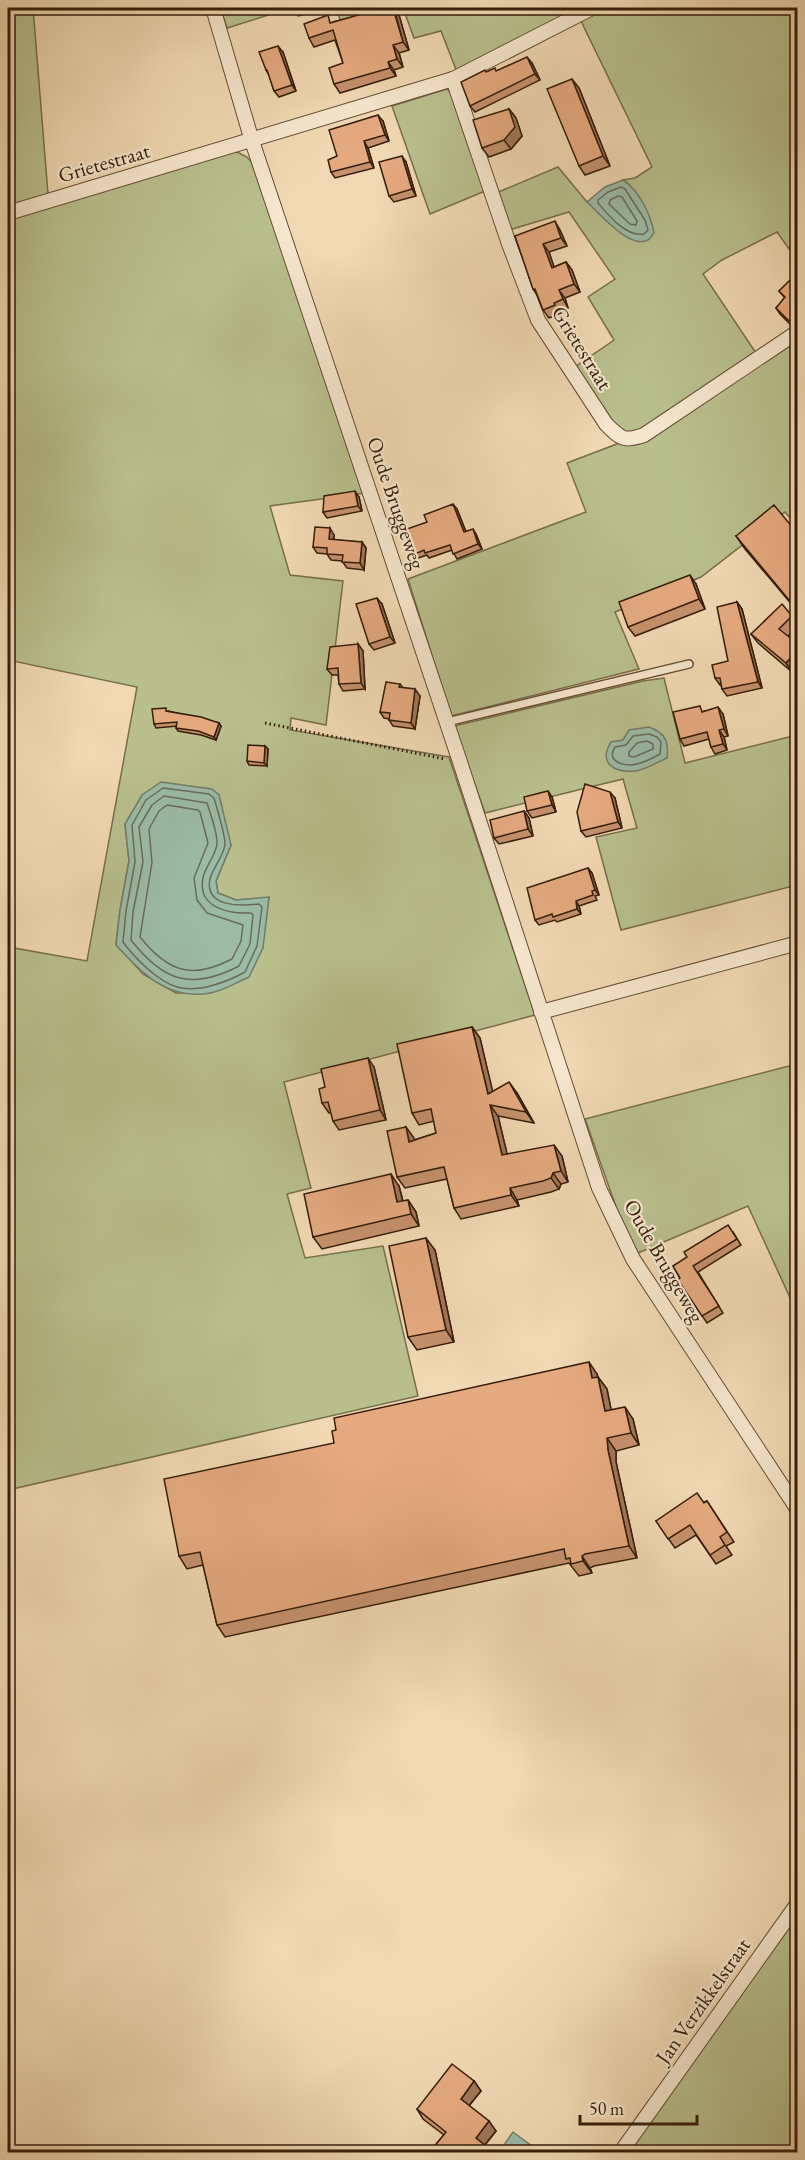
<svg xmlns="http://www.w3.org/2000/svg" width="805" height="2160" font-family="'EB Garamond',serif">
<style>
.green{fill:#b8bf8d;stroke:#776e4b;stroke-width:1.5;fill-rule:evenodd}
.water{fill:#9bbba7;stroke:#737c68;stroke-width:1.5}
.lines{fill:none;stroke-linecap:round;stroke-linejoin:round}
.shore{stroke:#686c58;stroke-width:1.5}
.service-casing{stroke:#644c33;stroke-width:10}
.minor-casing{stroke:#644c33;stroke-width:16}
.path{stroke:#361d09;stroke-width:3;stroke-dasharray:1.5 3;stroke-linecap:butt}
.service{stroke:#f5e6cd;stroke-width:7}
.minor{stroke:#f5e6cd;stroke-width:14}
.wall{fill:#c5916d;stroke:#361d09;stroke-width:1.5}
.shaded-wall{fill:#a07659;stroke:#361d09;stroke-width:1.5}
.building{fill:#e5a97f;stroke:#361d09;stroke-width:1.5}
.labels{text-anchor:middle;stroke-width:4.5;stroke-linejoin:round;paint-order:stroke}
.street-label{font-size:21px;fill:#361d09;stroke:#f5e6cd}
</style>
<rect width="100%" height="100%" fill="#f0d8b2"/>
<filter id="stains"><feTurbulence type="fractalNoise" baseFrequency=".00333" numOctaves="4"/><feColorMatrix values="0 0 0 0 .2 0 0 0 0 .09 0 0 0 0 .02 0 0 0 .5 -.17"/></filter>
<radialGradient id="worn" r=".72"><stop offset=".6" stop-color="#630" stop-opacity="0"/><stop offset="1" stop-color="#630" stop-opacity=".3"/></radialGradient>
<g class="green">
<path d="M8 8H33L48 194 8 206Z"/>
<path d="M220 8H291L227 28Z"/>
<path d="M295 8H330L298 16Z"/>
<path d="M336 8H396L341 22Z"/>
<path d="M403 8H582L457 72 441 31 414 38Z"/>
<path d="M604 8H797V260L777 232 722 260 703 274 758 356 797 332V526L785 512 701 577 615 612 639 669 451 716 408 579 586 512 567 463 622 442 575 367 614 340 588 297 615 279 569 212 509 230 496 193 558 167 587 202 629 184 623 180 635 178 652 167 580 19Z"/>
<path d="M447 89 453 95 485 191 430 214 392 106Z"/>
<path d="M237 152 247 157 257 168 366 493 270 506 290 575 343 581 326 725 291 718 290 730 449 757 535 1015 284 1082 311 1188 287 1194 305 1258 383 1246 418 1396 8 1490V947L87 961 137 687 8 660V218L224 153ZM125 824 231 845 216 881 218 893 236 900 269 898 210 993H176L143 974 116 944 120 910 129 861Z"/>
<path d="M664 678 685 763 797 735V885L621 930 596 837 637 828 623 779 485 813 454 726 643 681Z"/>
<path d="M797 1064V1313L748 1206 638 1253 621 1221 585 1119Z"/>
<path d="M797 1911V2152H628Z"/>
</g>
<g class="water">
<path d="M623 180C639 190 651 215 654 233 652 235 651 238 648 240 630 250 599 213 587 202L605 187Z"/>
<path d="M649 727C665 733 669 741 667 758 657 762 646 770 635 771 614 773 598 763 611 742L623 740 629 730Z"/>
<path d="M161 782 212 789 219 795 231 845 216 881 218 893 236 900 269 897 263 948 249 977C237 982 223 991 210 993 168 1001 142 973 116 945L120 910 129 861 125 824 142 795Z"/>
<path d="M513 2132 540 2152H505L501 2149Z"/>
</g>
<g class="lines">
<g class="shore">
<path d="M621 187 625 189 645 220 648 230 644 234C626 237 609 216 598 203V200L608 192Z"/>
<path d="M618 196 622 197 637 221 636 225 630 224 609 204 610 200Z"/>
<path d="M649 734 657 737 661 742 660 754C653 758 645 762 637 764 625 767 605 762 615 747L626 745 633 736Z"/>
<path d="M647 741 653 744V749L634 757 629 756V752L637 743Z"/>
<path d="M163 788 209 794 214 798C217 808 225 835 225 844 224 856 213 867 210 879 204 908 242 906 259 904L262 907 257 946 245 972C227 982 198 993 177 987 157 981 135 958 123 942L126 911 135 862 132 825 146 800Z"/>
<path d="M164 796 207 803C210 813 218 834 217 844 216 855 205 867 203 878 197 908 229 914 251 913L253 915 250 944 239 966C191 991 163 981 131 940L133 912 143 862 139 827 152 805Z"/>
<path d="M167 805 198 810 200 812 208 843 194 878 197 900 207 913 243 925 241 941 232 959C192 980 168 972 140 937L152 862 149 829 159 811Z"/>
</g>
<defs>
<path id="service" d="M447 722 689 664"/>
<g id="minor">
<path d="M213 8 252 141 460 762 599 1188 633 1259 798 1510"/>
<path d="M453 79 509 244 538 320 606 424C621 439 624 442 644 435L793 335"/>
<path d="M8 213 453 79 592 8"/>
<path d="M541 1012 798 943"/>
<path d="M621 2152 798 1903"/>
</g>
</defs>
<use href="#service" class="service-casing"/>
<use href="#minor" class="minor-casing"/>
<path class="path" d="M265 723 445 759"/>
<use href="#service" class="service"/>
<use href="#minor" class="minor"/>
</g>
<g class="wall">
<path d="M385 9 399 15 409 50 399 53 403 67 394 70 396 76 340 93 334 84 343 63 335 40 314 47 309 38 333 22Z"/>
<path d="M283 52 296 91 279 97 274 91 269 75 266 70Z"/>
<path d="M532 63 540 80 475 112 470 106 486 72 497 71Z"/>
<path d="M579 88 610 166 585 175 579 166Z"/>
<path d="M509 109 516 118 522 136 511 149 489 157 482 148Z"/>
<path d="M383 121 389 141 368 148 374 168 335 178 331 172 337 156Z"/>
<path d="M406 162 416 196 394 202 389 196Z"/>
<path d="M560 230 567 246 549 252 554 267 566 262 572 270 580 292 565 298 568 308 560 311 561 313 549 318 543 310 537 295 533 289 515 236Z"/>
<path d="M798 274V328L792 326 780 314 776 308 785 298 779 291Z"/>
<path d="M359 497 362 511 327 518 323 512Z"/>
<path d="M457 509 466 532 476 534 482 549 457 559 452 550 429 558 427 555 418 558 415 554 427 522Z"/>
<path d="M798 534V612L745 549 736 536Z"/>
<path d="M334 535V540L362 542 366 548 364 570 347 568 342 561 331 560 327 554 317 553 313 547Z"/>
<path d="M696 584 705 609 635 636 628 627Z"/>
<path d="M737 602 742 609 762 688 727 696 722 689 721 685H720L715 678 728 661Z"/>
<path d="M382 604 395 643 374 650 369 644Z"/>
<path d="M792 616 798 623V627L788 636 798 644V666L792 672 758 643 751 634Z"/>
<path d="M358 644 363 651 365 689 343 691 339 684 338 675H332L327 669Z"/>
<path d="M400 684 403 688 420 696 415 729 393 726 389 720V719L384 718 380 712Z"/>
<path d="M168 711 219 723 221 726 216 740 201 735 178 731 176 728 177 726 156 728 154 724Z"/>
<path d="M704 711 723 714 728 736 724 737 727 750 715 754 711 747 709 739 684 746 680 739Z"/>
<path d="M265 746 268 749 267 766 249 765 247 761Z"/>
<path d="M552 797 556 812 532 818 527 811Z"/>
<path d="M615 798 622 828 586 837 581 831Z"/>
<path d="M524 811 529 818 533 836 499 844 494 838Z"/>
<path d="M588 868 592 873 599 895 595 896 597 900 579 906 581 914 557 922 555 920 539 925 535 920Z"/>
<path d="M472 1027 480 1038 492 1091 517 1093 534 1123 498 1116 507 1154 562 1156 568 1182 561 1184 559 1189 551 1192 517 1200 519 1206 461 1219 454 1208 447 1179 405 1188 397 1177 406 1127 414 1140 436 1133 434 1121 419 1125 412 1113Z"/>
<path d="M374 1067 386 1120 339 1130 333 1121 331 1112 329 1113 322 1103 325 1087Z"/>
<path d="M399 1186 403 1201 408 1200 416 1212 419 1226 322 1249 313 1237Z"/>
<path d="M733 1232 741 1245 698 1272 723 1313 707 1323 678 1280 680 1278 673 1266Z"/>
<path d="M435 1250 454 1342 417 1350 408 1337Z"/>
<path d="M597 1374 598 1377 607 1389 611 1410 633 1419 639 1445 616 1451V1462L637 1558 594 1566 590 1568 592 1573 579 1576 569 1563 225 1637 217 1625 203 1565 187 1569 179 1556 334 1443Z"/>
<path d="M707 1501 734 1542 726 1546 732 1555 716 1564 696 1535 675 1548 656 1521Z"/>
<path d="M474 2081 481 2091 469 2106 496 2131 485 2145 494 2152H436L433 2148 444 2135 423 2119 417 2109Z"/>
</g>
<g class="shaded-wall">
<path d="M394 8 399 15 409 50 403 42Z"/>
<path d="M393 45 399 53 403 67 397 59Z"/>
<path d="M278 46 283 52 296 91 292 85Z"/>
<path d="M527 57 532 63 540 80 535 74Z"/>
<path d="M388 62 394 70 396 76 390 68Z"/>
<path d="M572 79 579 88 610 166 603 156Z"/>
<path d="M509 109 516 118 522 136 511 149 504 140Z"/>
<path d="M378 115 383 121 389 141 385 135Z"/>
<path d="M364 141 368 148 374 168 370 162Z"/>
<path d="M402 156 406 162 416 196 412 189Z"/>
<path d="M555 221 560 230 567 246 561 238Z"/>
<path d="M543 244 549 252 557 276 552 268Z"/>
<path d="M566 262 572 270 580 292 574 284Z"/>
<path d="M559 290 565 298 568 308 563 299Z"/>
<path d="M355 491 359 497 362 511 358 506Z"/>
<path d="M453 504 457 509 468 537 464 532Z"/>
<path d="M330 528 334 535 333 545 329 539Z"/>
<path d="M473 529 476 534 482 549 478 544Z"/>
<path d="M362 542 366 548 364 570 360 563Z"/>
<path d="M690 575 696 584 705 609 699 599Z"/>
<path d="M377 598 382 604 395 643 390 637Z"/>
<path d="M737 602 742 609 762 688 758 682Z"/>
<path d="M358 644 363 651 365 689 361 683Z"/>
<path d="M798 649V666L792 672 786 663Z"/>
<path d="M415 689 420 696 415 729 411 723Z"/>
<path d="M718 707 723 714 728 736 724 729Z"/>
<path d="M219 723 221 726 216 740 214 737Z"/>
<path d="M719 730 724 737 727 750 723 744Z"/>
<path d="M265 746 268 749 267 766 264 763Z"/>
<path d="M548 791 552 797 556 812 552 805Z"/>
<path d="M610 792 615 798 622 828 618 822Z"/>
<path d="M524 811 529 818 533 836 528 829Z"/>
<path d="M588 868 592 873 599 895 595 890Z"/>
<path d="M576 901 579 906 581 914 577 909Z"/>
<path d="M472 1027 480 1038 496 1105 488 1094Z"/>
<path d="M368 1058 374 1067 386 1120 380 1110Z"/>
<path d="M509 1082 517 1093 534 1123 526 1112Z"/>
<path d="M490 1105 498 1116 510 1166 502 1155Z"/>
<path d="M406 1127 414 1138 417 1153 409 1142Z"/>
<path d="M554 1145 562 1156 568 1182 561 1171Z"/>
<path d="M553 1173 561 1184 559 1189 551 1178Z"/>
<path d="M391 1174 399 1186 406 1214 397 1202Z"/>
<path d="M510 1188 517 1200 519 1206 511 1195Z"/>
<path d="M408 1200 416 1212 419 1226 411 1214Z"/>
<path d="M426 1238 435 1250 454 1342 446 1330Z"/>
<path d="M589 1362 597 1374 600 1390 592 1378Z"/>
<path d="M598 1377 607 1389 614 1424 605 1411Z"/>
<path d="M625 1407 633 1419 639 1445 631 1433Z"/>
<path d="M607 1438 616 1451V1462L637 1558 629 1546 608 1450Z"/>
<path d="M582 1556 590 1568 592 1573 583 1561Z"/>
<path d="M474 2081 481 2091 467 2108 461 2099Z"/>
<path d="M489 2121 496 2131 483 2147 476 2138Z"/>
</g>
<g class="building">
<path d="M383 8 384 9 393 8 403 42 393 45 397 59 388 62 390 68 334 84 329 68 343 63 333 30 309 38 304 24 328 15 330 23Z"/>
<path d="M278 46 292 85 274 91 267 70H266L259 52Z"/>
<path d="M527 57 535 74 470 106 461 82 485 70 486 72 495 68 496 71Z"/>
<path d="M572 79 603 156 579 166 547 89Z"/>
<path d="M509 109 515 127 504 140 482 148 473 120Z"/>
<path d="M378 115 385 135 364 141 370 162 331 172 328 160 337 156 329 130Z"/>
<path d="M402 156 412 189 389 196 379 162Z"/>
<path d="M555 221 561 238 543 244 552 268 566 262 574 284 559 290 563 299 554 303 555 305 543 310 535 289H533L515 236Z"/>
<path d="M798 274V321L795 323 788 320 776 308 785 297 779 291 791 279Z"/>
<path d="M355 491 358 506 323 512 324 496Z"/>
<path d="M453 504 464 532 473 529 478 544 453 554 450 545 425 553 424 550 415 554 407 529 427 522 424 515Z"/>
<path d="M774 505 798 534V593L789 600 736 536Z"/>
<path d="M315 527 330 528 329 539 362 542 360 563 342 562 343 555 327 554V548L313 547Z"/>
<path d="M690 575 699 599 628 627 619 602Z"/>
<path d="M377 598 390 637 369 644 356 604Z"/>
<path d="M737 602 758 682 722 689 720 678H715L712 665 728 661 717 607Z"/>
<path d="M782 604 792 616 779 629 798 644V649L786 663 751 634Z"/>
<path d="M358 644 361 683 339 684 338 668 327 669 330 647Z"/>
<path d="M386 682 400 684 399 687 415 689 411 723 389 720 390 713 380 712Z"/>
<path d="M700 706 702 712 718 707 724 729 719 730 723 744 711 747 707 732 680 739 673 712Z"/>
<path d="M166 708V711L201 717 219 723 214 737 198 731 176 728 177 722 154 724 152 709Z"/>
<path d="M248 745 265 746 264 763 247 761Z"/>
<path d="M585 784 610 792 618 822 581 831 577 812Z"/>
<path d="M548 791 552 805 527 811 524 797Z"/>
<path d="M524 811 528 829 494 838 490 820Z"/>
<path d="M588 868 595 890 592 891 593 895 576 901 577 909 553 917 552 914 535 920 527 888Z"/>
<path d="M472 1027 488 1094 509 1082 526 1112 490 1105 502 1155 554 1145 561 1171 553 1173 551 1178 543 1181 510 1188 511 1195 454 1208 444 1167 397 1177 387 1131 406 1127 409 1142 436 1133 431 1109 412 1113 397 1044Z"/>
<path d="M368 1058 380 1110 333 1121 328 1102 322 1103 319 1089 325 1087 321 1069Z"/>
<path d="M391 1174 397 1202 408 1200 411 1214 313 1237 304 1194Z"/>
<path d="M728 1225 737 1239 693 1266 719 1306 702 1316 678 1280 680 1278 673 1266 687 1257 684 1252Z"/>
<path d="M426 1238 446 1330 408 1337 389 1246Z"/>
<path d="M589 1362 592 1378 598 1377 605 1411 625 1407 631 1433 607 1438 608 1450 629 1546 585 1554 582 1556 583 1561 571 1564 570 1558 566 1559 564 1549 217 1625 200 1552 179 1556 164 1479 334 1443 332 1431 336 1430 334 1418Z"/>
<path d="M697 1493 704 1503 707 1501 727 1532 720 1537 725 1545 710 1555 690 1525 668 1539 656 1521Z"/>
<path d="M452 2064 474 2081 461 2099 489 2121 476 2138 494 2152H438L433 2148 446 2132 417 2109Z"/>
</g>
<g class="labels">
<g class="street-label">
<text transform="translate(104 163) rotate(-16)" y="7">Grietestraat</text>
<text transform="translate(582 348) rotate(58)" y="7">Grietestraat</text>
<text transform="translate(396 503) rotate(71)" y="7">Oude Bruggeweg</text>
<text transform="translate(664 1261) rotate(60)" y="7">Oude Bruggeweg</text>
<text transform="translate(703 2001) rotate(-55)" y="7">Jan Verzikkelstraat</text>
</g>
</g>
<rect width="805" height="2160" fill="none" stroke="#f0d8b2" stroke-width="30"/>
<rect x="9" y="9" width="787" height="2142" fill="none" stroke="#361d09" stroke-width="3"/>
<rect x="15" y="15" width="775" height="2130" fill="none" stroke="#361d09" stroke-width="1.5"/>
<path d="M580 2115v9h117v-9" fill="none" stroke="#361d09" stroke-width="3"/>
<text x="589" y="2115" font-size="18" fill="#361d09" stroke="#f5e6cd" stroke-width="4.5" paint-order="stroke">50 m</text>
<rect width="100%" height="100%" filter="url(#stains)"/>
<rect width="100%" height="100%" fill="url(#worn)"/>
</svg>
